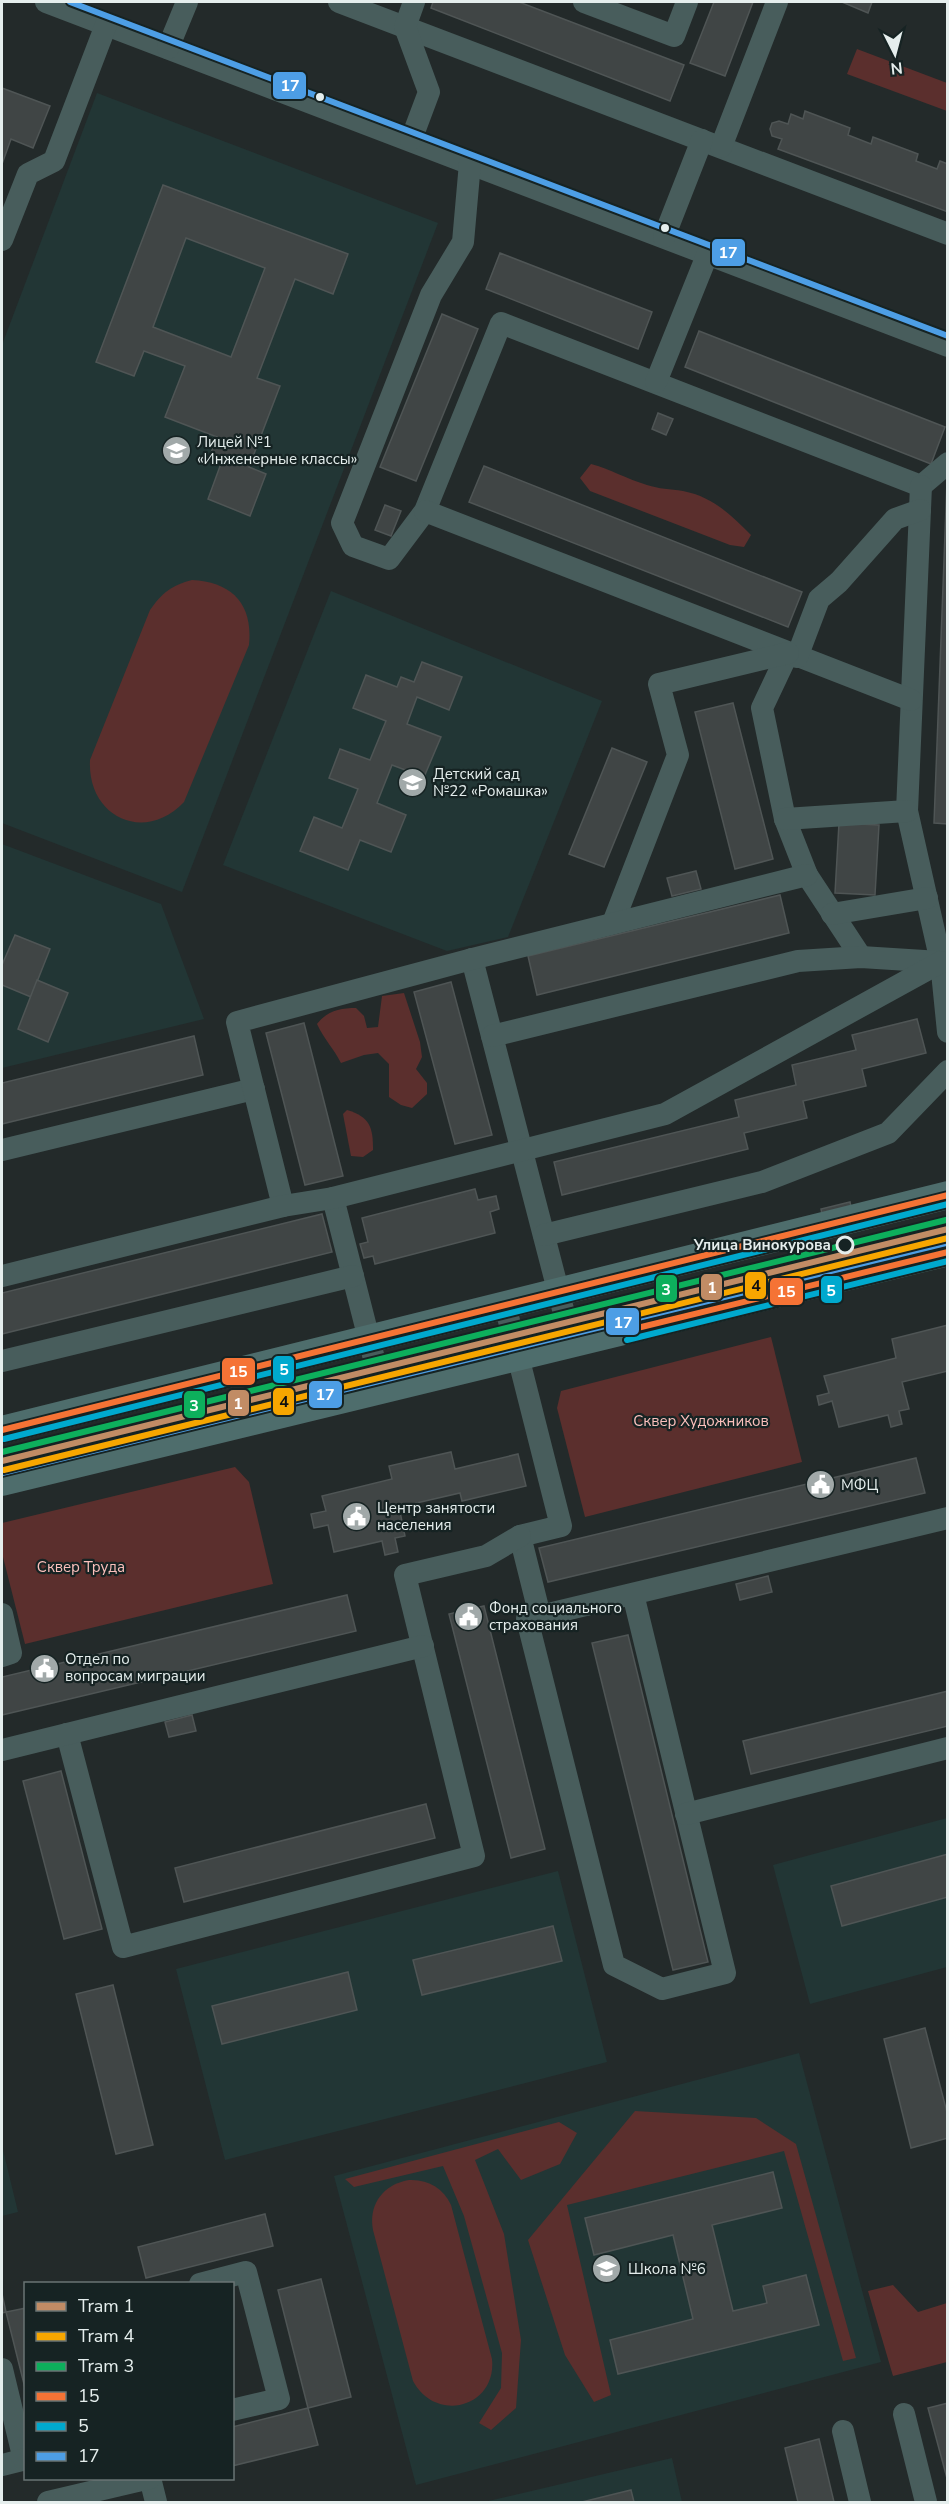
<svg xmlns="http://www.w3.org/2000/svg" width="949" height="2504" font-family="'Nunito Sans',sans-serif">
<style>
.built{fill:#223635}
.green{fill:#5b2f2d}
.building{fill:#404545;stroke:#4f5555;stroke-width:1.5;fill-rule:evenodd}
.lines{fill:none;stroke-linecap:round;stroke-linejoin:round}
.minor{stroke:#485d5c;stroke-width:22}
.major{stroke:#4e6d6c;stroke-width:28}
.bus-1-casing{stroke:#162323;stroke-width:10}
.bus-2-casing{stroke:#162323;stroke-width:10}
.bus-3-casing{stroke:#162323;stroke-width:10}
.bus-1{stroke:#f57335;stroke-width:6}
.bus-2{stroke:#00a9ce;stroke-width:6}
.bus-3{stroke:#4d9ee5;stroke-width:6}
.tram-1-casing{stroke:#162323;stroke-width:10}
.tram-2-casing{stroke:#162323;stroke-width:10}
.tram-3-casing{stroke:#162323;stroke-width:10}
.tram-1{stroke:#c18c65;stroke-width:6}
.tram-2{stroke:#f7a600;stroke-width:6}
.tram-3{stroke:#0daf5c;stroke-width:6}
.bus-dot{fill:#e5eeed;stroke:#162323;stroke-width:2}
.stop-dot{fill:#162323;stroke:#e5eeed;stroke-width:3}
.labels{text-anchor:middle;stroke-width:4.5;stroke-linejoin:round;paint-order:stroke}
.poi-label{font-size:15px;fill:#e5eeed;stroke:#162323;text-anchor:start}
.stop-label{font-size:15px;font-weight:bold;fill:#e5eeed;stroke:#162323;text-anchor:end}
.park-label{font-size:15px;fill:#fcc0bc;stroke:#162323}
.line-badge{stroke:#162323;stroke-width:2}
.badge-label{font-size:16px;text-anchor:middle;font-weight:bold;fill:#fff}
.pale-badge-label{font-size:16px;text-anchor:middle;font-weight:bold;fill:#111}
</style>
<rect width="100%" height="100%" fill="#232a2a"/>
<g class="built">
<path d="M97 93 438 223 182 892 2 823V345Z"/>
<path d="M331 591 602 701 508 937 447 951 223 865Z"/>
<path d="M2 844 161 904 204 1019 2 1068Z"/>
<path d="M947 1818V1967L810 2004 773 1865Z"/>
<path d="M558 1871 607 2062 225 2160 176 1969Z"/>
<path d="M799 2053 881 2362 416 2485 334 2176Z"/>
<path d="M2 2146 18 2212 2 2216Z"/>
<path d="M672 2458 682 2502H484Z"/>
</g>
<g class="green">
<path d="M857 49 947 83V111L847 74Z"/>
<path d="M591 464C610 469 627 479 647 485 659 489 670 489 683 491 713 497 730 514 751 535L744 547 730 545 590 491 580 478Z"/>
<path d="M192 580C232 582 253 604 249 645L184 802C144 844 87 817 90 760L150 610C162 593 172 585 192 580Z"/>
<path d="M404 993 420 1042 422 1057 416 1069 427 1083V1094L412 1108 401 1105 389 1097V1064L378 1053 364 1055 341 1063C334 1049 324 1039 317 1024 327 1011 340 1008 356 1008L364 1016 367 1028 378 1027 382 996Z"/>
<path d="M347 1110C370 1117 373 1127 373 1150L363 1157 351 1156 343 1114Z"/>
<path d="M771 1337 802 1462 585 1517 557 1408 561 1391Z"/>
<path d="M235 1467 249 1482 273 1584 25 1644 2 1553V1523Z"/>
<path d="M635 2111 756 2118 796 2144 856 2358 843 2361 784 2151 567 2205 611 2395 594 2402 565 2355 528 2240Z"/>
<path d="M559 2122 577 2133 560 2164 521 2180 498 2149 475 2160 504 2234 521 2340 516 2408 491 2430 479 2423 501 2388 502 2353 464 2216 443 2166 354 2187 345 2179Z"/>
<path d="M409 2180C428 2179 443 2188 451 2205L492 2359C497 2407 436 2424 413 2381L373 2230C368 2204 384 2184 409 2180Z"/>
<path d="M893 2285 918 2312 947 2303V2362L893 2376 868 2291Z"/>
</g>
<g class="building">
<path d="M433 2H519L684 65 670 101 431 8Z"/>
<path d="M714 2H753L725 76 690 63Z"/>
<path d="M842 2H872L868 13Z"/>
<path d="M2 88 50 106 33 148 11 139 2 164Z"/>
<path d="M805 111 850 128 848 135 871 144 873 137 918 154 916 161 937 169 940 161 948 164V212L778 149 782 139 772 136 770 129 772 123 779 121 788 124 791 114 803 119Z"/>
<path d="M163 185 348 254 333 294 295 279 257 378 280 386 249 467 266 474 250 516 208 499 223 458 211 453 217 437 165 417 185 366 144 351 134 376 96 362ZM186 238 265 268 231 357 153 327Z"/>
<path d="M500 253 652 312 638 349 486 289Z"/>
<path d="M442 314 478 329 416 481 380 467Z"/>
<path d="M699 331 945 427 931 464 685 367Z"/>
<path d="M658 413 673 419 666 435 652 429Z"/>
<path d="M484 466 802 592 788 627 469 502Z"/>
<path d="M947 481H948V824L934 823Z"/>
<path d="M385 505 401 511 391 536 375 530Z"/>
<path d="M422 662 462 677 449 710 417 697 407 724 441 737 424 777 392 765 377 803 406 815 391 852 360 840 348 870 300 851 314 817 342 828 358 789 329 778 340 749 370 760 386 721 353 708 366 675 397 687 401 677 414 682Z"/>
<path d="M733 703 773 859 735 869 695 712Z"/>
<path d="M612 748 647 762 604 867 569 854Z"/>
<path d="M839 823 879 825 875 895 835 893Z"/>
<path d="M696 871 701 889 672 896 667 878Z"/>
<path d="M780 895 789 933 537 995 528 956Z"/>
<path d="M15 935 50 949 31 997 2 985V965Z"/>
<path d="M37 980 68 993 48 1042 18 1029Z"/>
<path d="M451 982 492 1135 455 1144 414 992Z"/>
<path d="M917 1019 926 1053 862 1069 866 1086 803 1101 807 1118 744 1133 748 1149 562 1195 554 1162 739 1117 735 1100 796 1085 792 1065 856 1050 852 1035Z"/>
<path d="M304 1023 343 1176 305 1185 266 1033Z"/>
<path d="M194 1036 203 1075 2 1124V1083Z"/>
<path d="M475 1189 478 1200 496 1196 499 1209 490 1212 495 1233 375 1264 373 1256 364 1258 360 1244 368 1242 362 1218Z"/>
<path d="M850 1202 852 1212 823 1219 821 1209Z"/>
<path d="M322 1214 332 1252 2 1334V1293Z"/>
<path d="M948 1325V1371L902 1382 909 1409 899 1411 902 1424 891 1427 888 1415 839 1427 832 1401 819 1405 817 1396 829 1393 824 1376 896 1358 892 1339Z"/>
<path d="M451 1452 455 1469 518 1454 526 1486 462 1501 460 1493 399 1507 405 1536 395 1538 398 1552 385 1555 382 1541 334 1552 328 1525 314 1528 311 1514 326 1511 322 1496 392 1479 389 1466Z"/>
<path d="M916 1458 925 1493 548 1582 539 1548Z"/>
<path d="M768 1576 772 1592 740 1600 736 1584Z"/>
<path d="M347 1595 356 1631 2 1715V1677Z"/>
<path d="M484 1606 545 1849 511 1858 449 1614Z"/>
<path d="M628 1635 708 1962 673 1970 592 1643Z"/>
<path d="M948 1691V1726L751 1774 743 1741Z"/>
<path d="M192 1715 196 1731 169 1737 165 1722Z"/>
<path d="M61 1771 102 1929 64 1939 23 1781Z"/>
<path d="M426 1804 435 1838 184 1902 175 1868Z"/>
<path d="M948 1854V1897L842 1926 831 1886Z"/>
<path d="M553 1926 562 1961 422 1995 413 1960Z"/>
<path d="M348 1972 357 2010 222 2044 212 2006Z"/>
<path d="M113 1985 153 2145 116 2154 76 1994Z"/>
<path d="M925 2028 948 2116V2138L911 2148 884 2039Z"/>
<path d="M773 2172 782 2208 712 2225 733 2311 767 2303 763 2286 806 2275 819 2325 618 2374 610 2340 693 2319 673 2235 594 2255 585 2218Z"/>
<path d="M265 2214 273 2246 146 2278 138 2247Z"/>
<path d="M321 2279 351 2397 308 2408 278 2290Z"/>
<path d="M2 2294 6 2312 2 2313Z"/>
<path d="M26 2308V2392L6 2312Z"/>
<path d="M948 2403V2482L928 2408Z"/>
<path d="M308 2408 318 2445 232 2466V2427Z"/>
<path d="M819 2439 834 2502H798L785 2448Z"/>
<path d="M631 2490 634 2502H582Z"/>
</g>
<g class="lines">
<g class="minor">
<path d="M46 2 948 346"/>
<path d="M339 2 948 234"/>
<path d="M584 2 674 36 687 2"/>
<path d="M168 48 187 2"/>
<path d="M411 140 429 92 405 27 414 2"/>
<path d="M721 147 777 2"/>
<path d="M470 163 463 242 431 295 342 523 353 546 389 559 425 511 501 323 921 486 948 463"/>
<path d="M664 237 702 140"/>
<path d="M2 240 28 174 54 161 106 25"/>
<path d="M656 382 708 253"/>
<path d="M921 486 907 811 941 962 948 1032"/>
<path d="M425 511 911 700"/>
<path d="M788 653 762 708 785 819 807 875 861 957"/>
<path d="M797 657 819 599 839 582 895 519 920 510"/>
<path d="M785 819 907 811"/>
<path d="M832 914 927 898"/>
<path d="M613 923 678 755 659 684 788 653"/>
<path d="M472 959 572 1344"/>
<path d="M492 1036 798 961 861 957 940 962"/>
<path d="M2 1150 254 1089"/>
<path d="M333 1198 382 1390"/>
<path d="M283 1206 237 1022 472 959 807 875"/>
<path d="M544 1235 762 1182 888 1133 948 1071"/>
<path d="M2 1276 283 1206 333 1198 665 1114 941 962"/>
<path d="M505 1305 561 1526 520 1536 540 1616"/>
<path d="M2 1361 353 1276"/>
<path d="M633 1594 725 1973 662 1989 614 1965 527 1619 540 1616 948 1518"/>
<path d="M2 1614 11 1653 2 1656"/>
<path d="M67 1734 123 1947 474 1856 405 1575 486 1556 520 1536"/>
<path d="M2 1750 423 1646"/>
<path d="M686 1814 948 1748"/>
<path d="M200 2284 246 2272 279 2399 232 2410"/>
<path d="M2 2369 24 2460"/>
<path d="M904 2414 926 2502"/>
<path d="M843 2431 860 2502"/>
<path d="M2 2465 26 2459"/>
<path d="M150 2478 156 2502"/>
<path d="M48 2502 150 2478"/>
</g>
<g class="major">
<path d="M2 1430 948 1195"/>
<path d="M2 1482 948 1252"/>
</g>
<defs>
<g id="bus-1">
<path d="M625 1331 948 1252"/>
<path d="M2 1430 948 1195"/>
</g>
<g id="bus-2">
<path d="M627 1340 948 1261"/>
<path d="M4 1439 948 1204"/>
</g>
<g id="bus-3">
<path d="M70 2 948 336"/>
<path d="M2 1473 946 1243"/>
</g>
</defs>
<use href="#bus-1" class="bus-1-casing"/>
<use href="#bus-2" class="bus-2-casing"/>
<use href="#bus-3" class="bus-3-casing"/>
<use href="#bus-1" class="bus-1"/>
<use href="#bus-2" class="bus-2"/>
<use href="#bus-3" class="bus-3"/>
<defs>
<path id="tram-1" d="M2 1461 948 1229"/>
<path id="tram-2" d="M4 1470 948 1238"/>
<path id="tram-3" d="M2 1452 946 1220"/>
</defs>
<use href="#tram-1" class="tram-1-casing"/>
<use href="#tram-2" class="tram-2-casing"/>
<use href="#tram-3" class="tram-3-casing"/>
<use href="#tram-1" class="tram-1"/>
<use href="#tram-2" class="tram-2"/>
<use href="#tram-3" class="tram-3"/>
</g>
<defs>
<symbol id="school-disc" viewBox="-11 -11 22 22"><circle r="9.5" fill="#a1a9a9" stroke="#162323"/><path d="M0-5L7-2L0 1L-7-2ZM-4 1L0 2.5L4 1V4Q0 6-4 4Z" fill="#fff"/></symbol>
<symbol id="civic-disc" viewBox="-11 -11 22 22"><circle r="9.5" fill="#a1a9a9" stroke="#162323"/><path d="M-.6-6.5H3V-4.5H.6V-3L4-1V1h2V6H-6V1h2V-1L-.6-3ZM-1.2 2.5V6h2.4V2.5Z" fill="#fff"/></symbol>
</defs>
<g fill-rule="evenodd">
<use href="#school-disc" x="160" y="434" width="33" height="33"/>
<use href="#school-disc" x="396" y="766" width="33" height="33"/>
<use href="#civic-disc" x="804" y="1468" width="33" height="33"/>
<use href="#civic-disc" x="340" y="1500" width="33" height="33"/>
<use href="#civic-disc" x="452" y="1600" width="33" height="33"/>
<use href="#civic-disc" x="28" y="1652" width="33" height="33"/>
<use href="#school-disc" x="590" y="2252" width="33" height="33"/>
</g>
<g class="bus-dot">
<circle cx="320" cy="97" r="5"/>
<circle cx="665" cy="228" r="5"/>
</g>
<circle class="stop-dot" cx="845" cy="1245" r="8"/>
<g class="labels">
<g class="poi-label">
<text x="197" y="447">Лицей №1<tspan x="197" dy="17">«Инженерные классы»</tspan></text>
<text x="433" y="779">Детский сад<tspan x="433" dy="17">№22 «Ромашка»</tspan></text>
<text x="841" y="1490">МФЦ</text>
<text x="377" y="1513">Центр занятости<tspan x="377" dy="17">населения</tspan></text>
<text x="489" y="1613">Фонд социального<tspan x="489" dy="17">страхования</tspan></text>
<text x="65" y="1664">Отдел по<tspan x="65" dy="17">вопросам миграции</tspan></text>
<text x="628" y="2274">Школа №6</text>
</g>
<g class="stop-label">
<text x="831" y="1250">Улица Винокурова</text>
</g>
<g class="park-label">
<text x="701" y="1426">Сквер Художников</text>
<text x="81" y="1572">Сквер Труда</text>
</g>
</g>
<g class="line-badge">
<rect x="272" y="71" width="35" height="29" rx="6" fill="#4d9ee5"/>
<rect x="711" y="238" width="35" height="29" rx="6" fill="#4d9ee5"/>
<rect x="744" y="1271" width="23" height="29" rx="6" fill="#f7a600"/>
<rect x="700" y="1273" width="23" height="28" rx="6" fill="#c18c65"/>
<rect x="655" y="1274" width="23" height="29" rx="6" fill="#0daf5c"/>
<rect x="820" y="1275" width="23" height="29" rx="6" fill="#00a9ce"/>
<rect x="769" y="1277" width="35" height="29" rx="6" fill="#f57335"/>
<rect x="605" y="1307" width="35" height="29" rx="6" fill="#4d9ee5"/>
<rect x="272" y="1355" width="23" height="29" rx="6" fill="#00a9ce"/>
<rect x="221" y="1357" width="35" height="29" rx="6" fill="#f57335"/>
<rect x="308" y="1380" width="35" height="29" rx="6" fill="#4d9ee5"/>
<rect x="272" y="1387" width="23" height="29" rx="6" fill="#f7a600"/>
<rect x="227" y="1389" width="23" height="28" rx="6" fill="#c18c65"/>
<rect x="183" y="1390" width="23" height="29" rx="6" fill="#0daf5c"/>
</g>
<g class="badge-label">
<text x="290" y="91">17</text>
<text x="728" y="258">17</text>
<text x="712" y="1293">1</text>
<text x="666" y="1295">3</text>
<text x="831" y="1296">5</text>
<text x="786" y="1297">15</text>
<text x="623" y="1328">17</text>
<text x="284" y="1375">5</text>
<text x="238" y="1377">15</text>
<text x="325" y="1400">17</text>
<text x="238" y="1409">1</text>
<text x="194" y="1411">3</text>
</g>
<g class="pale-badge-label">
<text x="756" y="1291">4</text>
<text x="284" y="1407">4</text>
</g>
<rect width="949" height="2504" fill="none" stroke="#e5eeed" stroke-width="6"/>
<rect x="24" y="2282" width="210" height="198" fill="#162323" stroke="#697474" stroke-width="1.5"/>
<rect x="36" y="2302" width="30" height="9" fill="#c18c65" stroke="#697474" stroke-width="1.5"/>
<text x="78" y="2312" font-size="18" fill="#e5eeed">Tram 1</text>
<rect x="36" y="2332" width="30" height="9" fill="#f7a600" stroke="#697474" stroke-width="1.5"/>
<text x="78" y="2342" font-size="18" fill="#e5eeed">Tram 4</text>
<rect x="36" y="2362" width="30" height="9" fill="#0daf5c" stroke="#697474" stroke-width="1.5"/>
<text x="78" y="2372" font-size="18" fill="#e5eeed">Tram 3</text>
<rect x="36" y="2392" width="30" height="9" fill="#f57335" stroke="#697474" stroke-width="1.5"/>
<text x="78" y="2402" font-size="18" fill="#e5eeed">15</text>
<rect x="36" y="2422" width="30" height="9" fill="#00a9ce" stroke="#697474" stroke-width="1.5"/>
<text x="78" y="2432" font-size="18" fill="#e5eeed">5</text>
<rect x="36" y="2452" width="30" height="9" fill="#4d9ee5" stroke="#697474" stroke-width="1.5"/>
<text x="78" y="2462" font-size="18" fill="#e5eeed">17</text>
<g transform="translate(895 54) rotate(174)" stroke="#162323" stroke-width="4.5" paint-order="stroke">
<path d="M0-4.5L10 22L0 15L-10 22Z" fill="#e5eeed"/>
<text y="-9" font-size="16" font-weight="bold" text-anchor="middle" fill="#e5eeed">N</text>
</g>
</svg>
